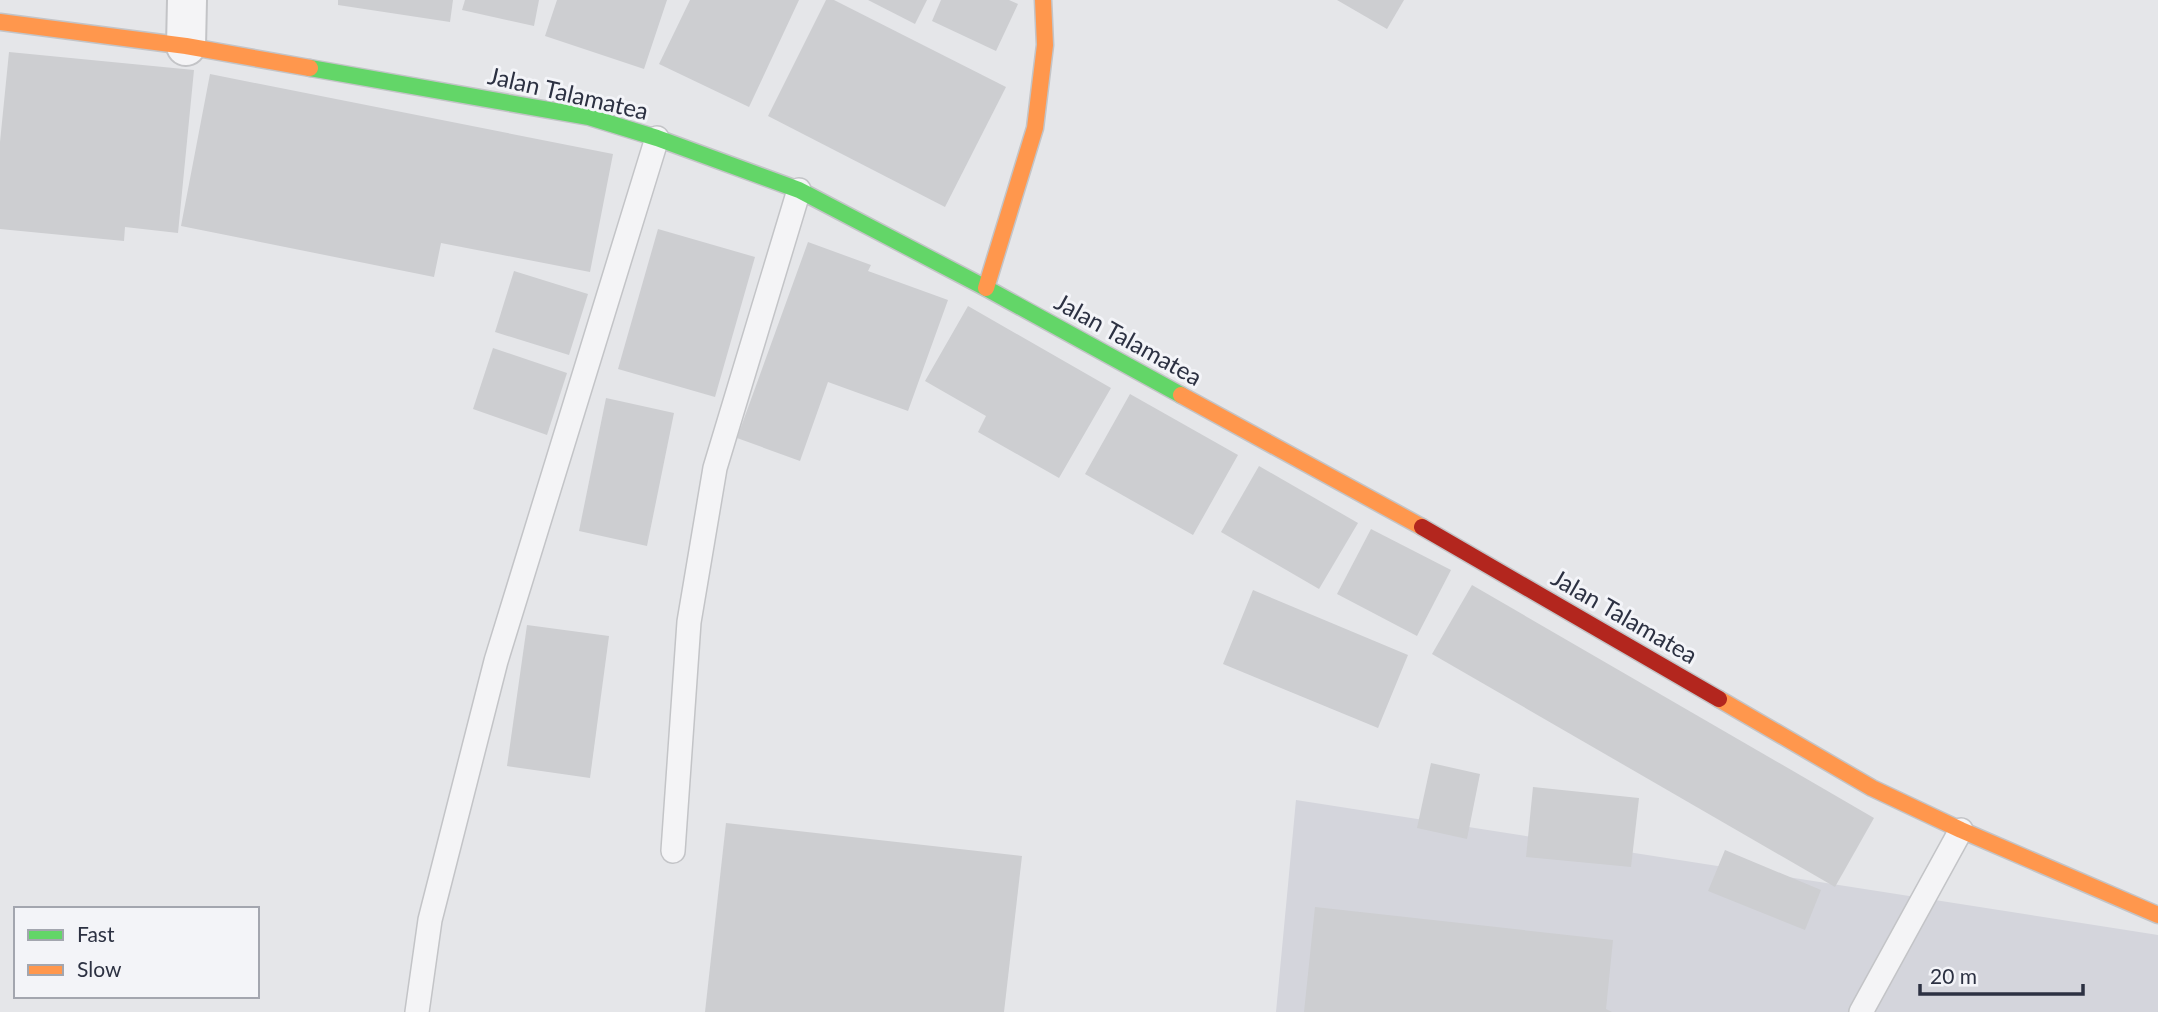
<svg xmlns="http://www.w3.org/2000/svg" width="2158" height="1012" font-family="Lato,sans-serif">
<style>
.built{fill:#d4d5dc}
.building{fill:#cdced1}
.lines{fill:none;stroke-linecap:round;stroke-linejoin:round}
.lane-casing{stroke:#c3c4c7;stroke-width:26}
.street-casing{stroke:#c3c4c7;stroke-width:42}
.fast-casing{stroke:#c3c4c7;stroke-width:19}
.slow-casing{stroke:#c3c4c7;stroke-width:19}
.jam-casing{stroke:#c3c4c7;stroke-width:19}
.lane{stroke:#f4f4f6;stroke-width:23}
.street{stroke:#f4f4f6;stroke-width:38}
.fast{stroke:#63d668;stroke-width:16}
.slow{stroke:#ff974d;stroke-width:16}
.jam{stroke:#b3261e;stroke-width:16}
.labels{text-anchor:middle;stroke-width:6;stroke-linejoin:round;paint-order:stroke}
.street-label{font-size:24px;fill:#2c3142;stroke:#f3f4f8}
</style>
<rect width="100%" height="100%" fill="#e5e6e9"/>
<path class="built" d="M1296 800 2158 935V1012H1276Z"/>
<g class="building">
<path d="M338 0H453L450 22 338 5Z"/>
<path d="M465 0H539L534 26 462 10Z"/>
<path d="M557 0H667L644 69 545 36Z"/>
<path d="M690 0H799L749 107 659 64Z"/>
<path d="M826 0H834L1006 87 945 207 768 116Z"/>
<path d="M868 0H927L915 24Z"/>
<path d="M941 0H1009L1018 4 996 51 932 21Z"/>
<path d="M1337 0H1404L1387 29Z"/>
<path d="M9 52 194 70 178 233 125 227 124 241 0 229V142Z"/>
<path d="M210 74 613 154 590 272 441 243 434 277 181 226Z"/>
<path d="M658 229 755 257 715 397 618 369Z"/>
<path d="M808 242 871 265 868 271 948 300 908 411 828 382 800 461 737 438Z"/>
<path d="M514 271 588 294 569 355 495 332Z"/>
<path d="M968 306 1111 388 1059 478 978 432 986 416 925 381Z"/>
<path d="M493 348 567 373 547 435 473 409Z"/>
<path d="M1130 394 1238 455 1193 535 1085 474Z"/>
<path d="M606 398 674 413 647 546 579 531Z"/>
<path d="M1259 466 1358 523 1319 589 1221 532Z"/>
<path d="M1371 529 1451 570 1417 636 1337 594Z"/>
<path d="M1472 585 1874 818 1835 887 1432 654Z"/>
<path d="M1253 590 1408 655 1378 728 1223 664Z"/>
<path d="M527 625 609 636 590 778 507 766Z"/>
<path d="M1431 763 1480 774 1467 839 1417 828Z"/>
<path d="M1533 787 1639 798 1631 867 1526 857Z"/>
<path d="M726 823 1022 856 1004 1012H705Z"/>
<path d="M1725 850 1821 890 1805 930 1708 891Z"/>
<path d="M1315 907 1613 940 1606 1009 1612 1012H1304Z"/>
</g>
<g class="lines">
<defs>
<g id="lane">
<path d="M673 851 689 622 715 468 799 190"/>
<path d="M417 1012 430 920 496 661 657 138"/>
<path d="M1861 1012 1961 830"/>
</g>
<path id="street" d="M186 46 187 0"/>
<path id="fast" d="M310 68 589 117 657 138 799 190 986 288 1181 395"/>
<g id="slow">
<path d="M0 22 186 46 310 68"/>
<path d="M986 288 1035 128 1045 45 1043 0"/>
<path d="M1181 395 1422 527"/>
<path d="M1719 699 1872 788 1961 830 2158 915"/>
</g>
<path id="jam" d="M1422 527 1719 699"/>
</defs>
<use href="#lane" class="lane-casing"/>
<use href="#street" class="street-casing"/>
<use href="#fast" class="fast-casing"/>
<use href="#slow" class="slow-casing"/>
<use href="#jam" class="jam-casing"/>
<use href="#lane" class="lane"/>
<use href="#street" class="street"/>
<use href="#fast" class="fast"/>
<use href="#slow" class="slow"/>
<use href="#jam" class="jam"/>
</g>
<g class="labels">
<g class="street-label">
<text transform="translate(568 94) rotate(13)" y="8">Jalan Talamatea</text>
<text transform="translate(1128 340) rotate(29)" y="8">Jalan Talamatea</text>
<text transform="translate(1624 617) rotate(30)" y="8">Jalan Talamatea</text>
</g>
</g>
<rect x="14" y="907" width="245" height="91" fill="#f3f4f8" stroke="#a3a6af" stroke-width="2"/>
<rect x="28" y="930" width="35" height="10" fill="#63d668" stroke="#a3a6af" stroke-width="2"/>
<text x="77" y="942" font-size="21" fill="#2c3142">Fast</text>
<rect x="28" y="965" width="35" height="10" fill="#ff974d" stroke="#a3a6af" stroke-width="2"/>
<text x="77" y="977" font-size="21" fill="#2c3142">Slow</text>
<path d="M1920 984v10h163v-10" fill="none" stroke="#2c3142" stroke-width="3.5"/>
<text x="1930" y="984" font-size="21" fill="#2c3142" stroke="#f3f4f8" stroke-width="5" paint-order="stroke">20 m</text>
</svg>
